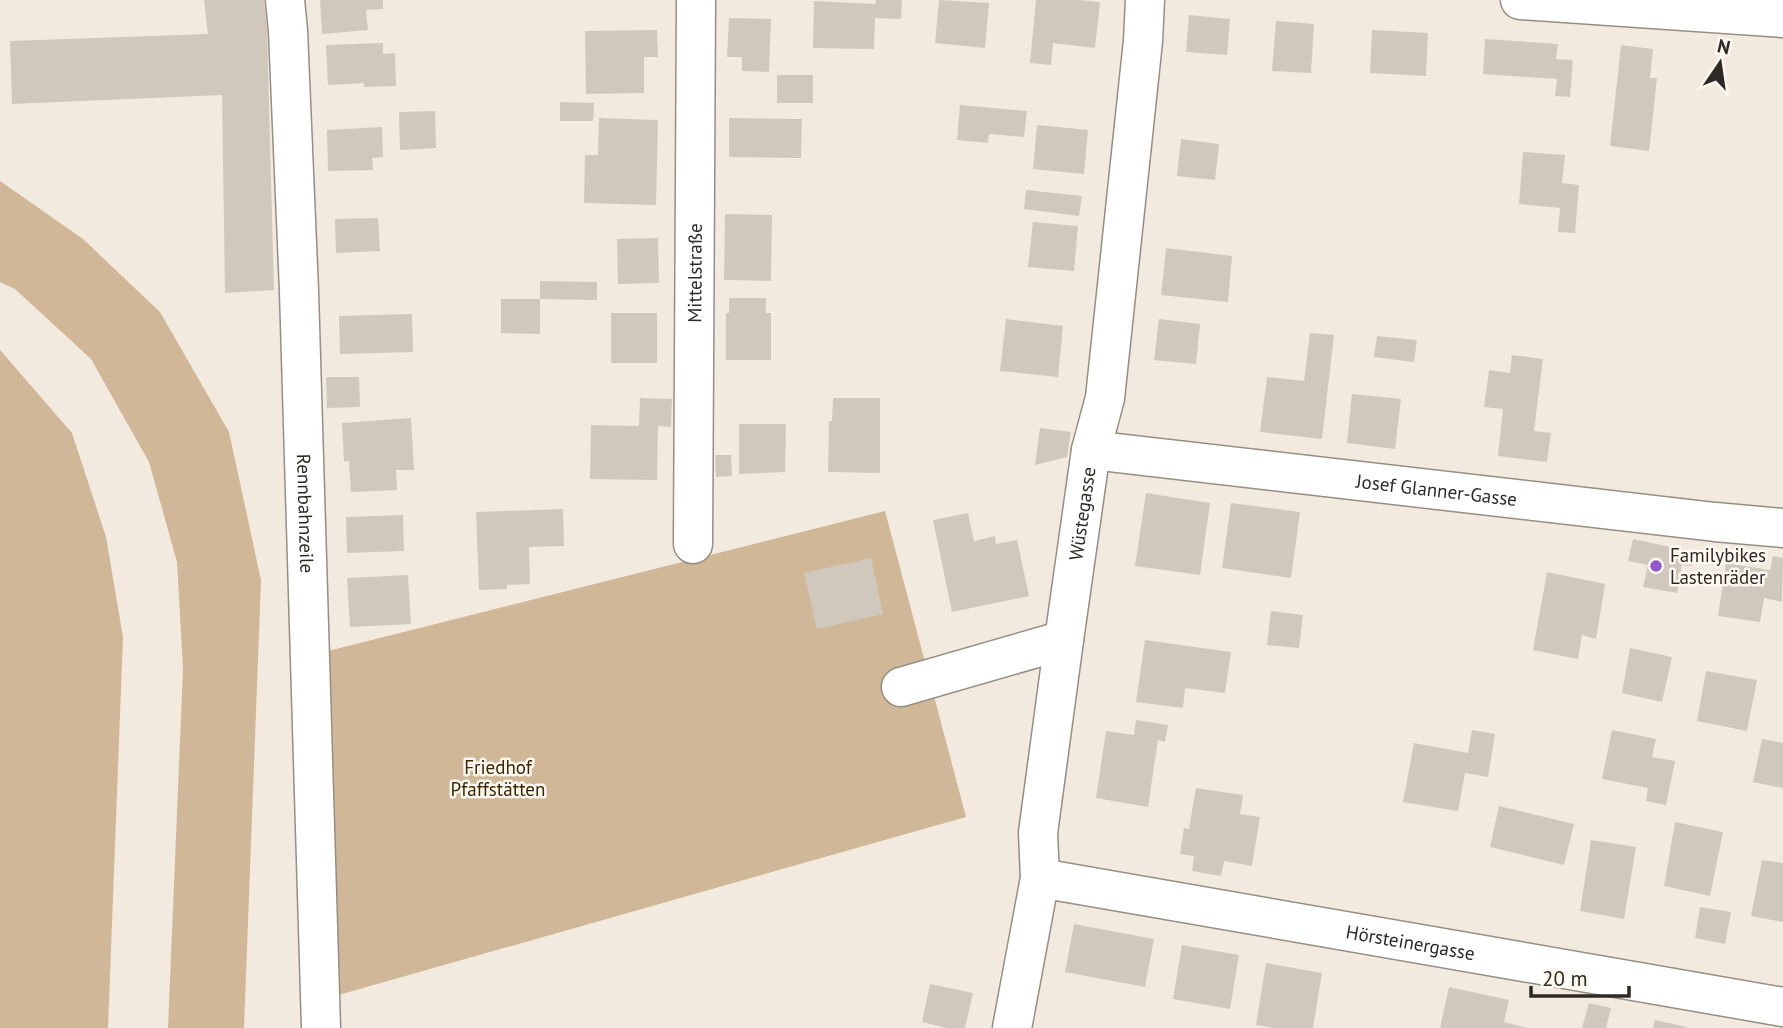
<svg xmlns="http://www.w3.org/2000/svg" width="1783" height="1028" font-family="'PT Sans',sans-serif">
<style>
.green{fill:#cfb797}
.building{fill:#d1c8bd}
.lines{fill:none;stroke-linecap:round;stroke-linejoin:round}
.minor-casing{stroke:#968e83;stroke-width:41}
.minor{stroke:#fff;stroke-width:38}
.poi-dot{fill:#9556cd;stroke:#fef8f1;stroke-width:2.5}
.labels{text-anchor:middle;stroke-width:5;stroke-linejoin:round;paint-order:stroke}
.street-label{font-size:19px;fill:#2d2a26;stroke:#fef8f1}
.poi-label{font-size:19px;fill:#2d2a26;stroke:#fef8f1;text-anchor:start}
.park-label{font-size:19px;fill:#3d2600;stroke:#fef8f1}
</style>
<rect width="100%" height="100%" fill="#f3eadf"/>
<g class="green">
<path d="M0 181 83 239 160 312 229 432 261 580 244 1028H168L183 669 177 562 149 462 91 359 15 289 0 282Z"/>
<path d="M0 350 72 433 106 537 123 637 108 1028H0Z"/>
<path d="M885 511 966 817 328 998 320 653Z"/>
</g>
<g class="building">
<path d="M204 0H264L267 30 274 290 225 293 222 95 12 104 10 41 208 34Z"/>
<path d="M320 0H383V9L366 10 368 30 322 34Z"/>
<path d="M876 0H902L901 19 875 18 874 49 813 48 814 1 875 4Z"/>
<path d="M939 0 989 3 985 48 935 43Z"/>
<path d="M1036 0H1079L1100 2 1095 48 1053 43 1051 65 1030 63Z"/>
<path d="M1189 15 1230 19 1227 55 1186 52Z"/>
<path d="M729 18 771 19 769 72 742 71V57H727Z"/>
<path d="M1276 21 1314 24 1311 73 1272 71Z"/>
<path d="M657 30 658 57H644V93L586 94 585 31Z"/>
<path d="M1372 30 1428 33 1426 76 1370 73Z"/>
<path d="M1485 39 1558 44 1556 59 1573 60 1570 97 1555 96 1557 79 1483 74Z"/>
<path d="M383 43V54L395 53 396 86 364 87V83L328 85 326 45Z"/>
<path d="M1621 45 1653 49 1650 78H1657L1649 151 1610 146Z"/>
<rect x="777" y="75" width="36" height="28"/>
<path d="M560 102 594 103 593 121H560Z"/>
<path d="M960 105 1027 111 1024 137 989 134 988 143 957 140Z"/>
<path d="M435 111 436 148 400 150 399 112Z"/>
<path d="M599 118 658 120 656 205 584 203 585 155H598Z"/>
<path d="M729 118 802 119 801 158 729 157Z"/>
<path d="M1037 125 1088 130 1084 174 1033 169Z"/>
<path d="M382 127 383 157 372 158 373 170 328 171 327 130Z"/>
<path d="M1181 139 1219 144 1215 180 1177 176Z"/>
<path d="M1523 152 1565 155 1562 183 1579 185 1575 233 1558 232 1560 208 1519 204Z"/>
<path d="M1026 190 1082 196 1079 216 1024 209Z"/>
<path d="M725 214 772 215 771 281 724 280Z"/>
<path d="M378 218 380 251 336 253 335 219Z"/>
<path d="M1033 222 1078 226 1074 271 1028 267Z"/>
<path d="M658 238 659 283 618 284 617 239Z"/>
<path d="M1166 248 1232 256 1228 302 1161 295Z"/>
<path d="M540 281 597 282V300L540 299Z"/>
<path d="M729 298H766V313H771V360H726V313H729Z"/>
<path d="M501 299H540V334L501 333Z"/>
<rect x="611" y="313" width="46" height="50"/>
<path d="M412 314 413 352 340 354 339 316Z"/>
<path d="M1006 319 1063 326 1058 377 1000 371Z"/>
<path d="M1159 319 1200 324 1196 364 1154 360Z"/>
<path d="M1310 333 1334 335 1322 439 1260 432 1267 377 1304 381Z"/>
<path d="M1377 336 1417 340 1414 362 1374 357Z"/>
<path d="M1512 355 1543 359 1534 431 1551 433 1547 462 1498 456 1503 409 1484 407 1489 370 1510 373Z"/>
<path d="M326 377H359L360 407 327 408Z"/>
<path d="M1352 394 1401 399 1395 449 1347 443Z"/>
<path d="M640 398 672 399 671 427 658 426 657 480 590 479 591 425 639 426Z"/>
<path d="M833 398H880V473L828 472 829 421H832Z"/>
<path d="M411 418 414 470H396L397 490 351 492 349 461 344 462 342 423Z"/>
<path d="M739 424H786L785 472 739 474Z"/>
<path d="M1040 428 1071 432 1067 457 1035 465Z"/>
<path d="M715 455H731L732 476 716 477Z"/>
<path d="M1146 493 1210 503 1200 575 1135 566Z"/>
<path d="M1231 503 1300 512 1291 578 1222 568Z"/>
<path d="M563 509 564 546 529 547 530 584 507 585V589L479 590 476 512Z"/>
<path d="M968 513 974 541 995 536 996 544 1017 540 1029 596 952 612 933 520Z"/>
<path d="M403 515 404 551 347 553 346 517Z"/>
<path d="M1633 539 1694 552 1692 566 1682 565 1677 593 1643 587 1648 565 1628 561Z"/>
<path d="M1773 556 1783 558 1782 602 1764 598 1760 622 1718 616 1726 563 1770 570Z"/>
<path d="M871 558 883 614 817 629 804 573Z"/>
<path d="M1547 572 1605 584 1596 639 1582 635 1578 659 1533 650Z"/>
<path d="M408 575 411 624 350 627 347 578Z"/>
<path d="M1271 611 1303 615 1299 648 1267 645Z"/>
<path d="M1145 640 1231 652 1225 693 1185 688 1183 708 1136 702Z"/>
<path d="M1630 648 1672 657 1662 702 1622 693Z"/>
<path d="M1706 671 1757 680 1747 731 1697 721Z"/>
<path d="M1136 720 1168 725 1165 742 1158 740 1148 807 1096 798 1106 731 1134 735Z"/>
<path d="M1472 730 1495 734 1488 777 1465 773 1458 811 1403 802 1414 743 1468 753Z"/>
<path d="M1612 730 1656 739 1652 757 1675 761 1666 805 1646 801 1648 788 1602 779Z"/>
<path d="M1762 739 1783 743V788L1753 782Z"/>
<path d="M1196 788 1243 795 1240 814 1260 817 1252 866 1224 861 1221 876 1192 871 1194 856 1180 854 1184 828 1189 829Z"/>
<path d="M1499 806 1574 824 1564 865 1490 847Z"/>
<path d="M1675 822 1723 832 1710 896 1664 886Z"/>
<path d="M1591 840 1636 847 1624 919 1580 911Z"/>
<path d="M1762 860 1783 863V922L1751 916Z"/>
<path d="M1700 907 1731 912 1725 944 1695 938Z"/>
<path d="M1074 924 1154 939 1145 987 1065 972Z"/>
<path d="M1182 945 1239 955 1230 1009 1173 999Z"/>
<path d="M1266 963 1322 973 1313 1028H1275L1256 1025Z"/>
<path d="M930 984 973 993 965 1028H947L922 1022Z"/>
<path d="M1449 987 1509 1000 1504 1022 1527 1028H1440Z"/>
<path d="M1589 1003 1611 1008 1606 1028H1582Z"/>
<path d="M1655 1020 1687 1027V1028H1653Z"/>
</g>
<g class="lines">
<defs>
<g id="minor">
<path id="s1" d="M285 0 288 31 299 291 321 1028"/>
<path d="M1520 0 1783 18"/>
<path id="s2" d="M1091 450 1715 522 1783 528"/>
<path id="s3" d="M693 544 696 0"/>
<path d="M901 687 1064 640"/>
<path id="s4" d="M1040 878 1783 1007"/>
<path id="s5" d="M1012 1028 1040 878 1038 833 1064 640 1091 450 1105 398 1143 41 1145 0"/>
</g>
</defs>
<use href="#minor" class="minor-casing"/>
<use href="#minor" class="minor"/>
</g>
<circle class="poi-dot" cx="1656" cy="566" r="7"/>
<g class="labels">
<g class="street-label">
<text dy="7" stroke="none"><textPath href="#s3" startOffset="271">Mittelstraße</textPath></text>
<text dy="7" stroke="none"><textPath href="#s2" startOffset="348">Josef Glanner-Gasse</textPath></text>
<text dy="7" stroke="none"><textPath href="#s1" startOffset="514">Rennbahnzeile</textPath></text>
<text dy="7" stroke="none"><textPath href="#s5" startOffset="520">Wüstegasse</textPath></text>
<text dy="7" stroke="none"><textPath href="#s4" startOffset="376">Hörsteinergasse</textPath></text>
</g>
<g class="poi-label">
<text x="1670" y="562">Familybikes<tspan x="1670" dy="22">Lastenräder</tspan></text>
</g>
<g class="park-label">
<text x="498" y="774">Friedhof<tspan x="498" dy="22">Pfaffstätten</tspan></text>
</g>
</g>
<g transform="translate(1720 63) rotate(13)" stroke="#fef8f1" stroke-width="5" paint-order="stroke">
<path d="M0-5L12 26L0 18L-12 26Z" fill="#2d2a26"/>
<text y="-10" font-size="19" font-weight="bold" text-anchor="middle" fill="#2d2a26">N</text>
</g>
<path d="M1531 986v10h98v-10" fill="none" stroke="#2d2a26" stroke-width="3.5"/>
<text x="1542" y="986" font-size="21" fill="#2d2a26" stroke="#fef8f1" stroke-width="5" paint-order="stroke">20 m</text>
</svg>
